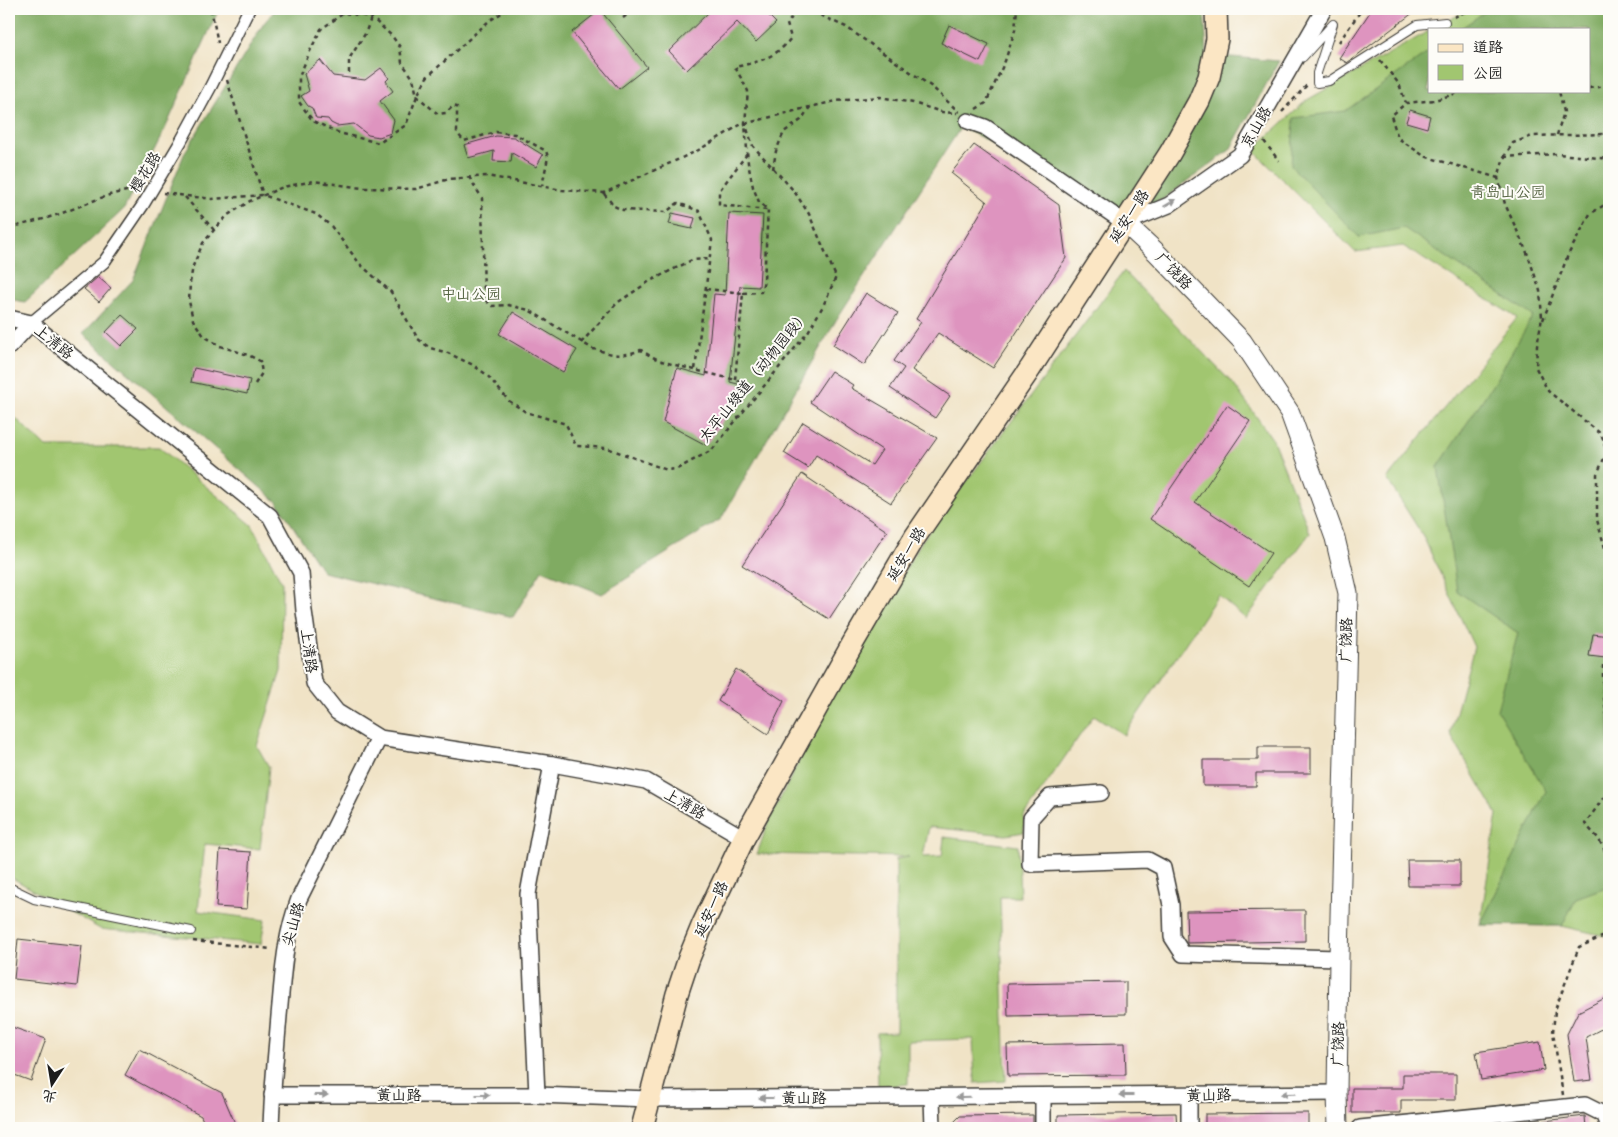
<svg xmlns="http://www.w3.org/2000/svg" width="1618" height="1137" font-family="'Balsamiq Sans','LXGW WenKai TC',sans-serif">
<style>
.green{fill:#a1c670;stroke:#5e7146}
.forest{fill:#80ab62;stroke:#4e643f}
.building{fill:#de94bf}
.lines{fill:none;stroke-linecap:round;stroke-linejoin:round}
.service-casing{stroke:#3c3a36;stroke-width:10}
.pedestrian-casing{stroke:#3c3a36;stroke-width:14}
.minor-casing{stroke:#3c3a36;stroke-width:18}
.tertiary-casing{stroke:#3c3a36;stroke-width:21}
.secondary-casing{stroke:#3c3a36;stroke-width:24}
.path{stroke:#3c3a36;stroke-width:2.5;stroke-dasharray:4 4;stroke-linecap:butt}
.service{stroke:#fff;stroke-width:8}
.pedestrian{stroke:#fff;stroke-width:11}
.minor{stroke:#fff;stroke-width:15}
.tertiary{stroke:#fff;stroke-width:19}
.secondary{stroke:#fbe6c4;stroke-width:21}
.oneway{fill:#999}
.labels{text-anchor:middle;stroke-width:4;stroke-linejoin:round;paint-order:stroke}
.street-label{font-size:15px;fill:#1c1c1c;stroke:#fdfcf7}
.park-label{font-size:15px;fill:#51603e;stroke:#fdfcf7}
</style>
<rect width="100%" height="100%" fill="#fdfcf7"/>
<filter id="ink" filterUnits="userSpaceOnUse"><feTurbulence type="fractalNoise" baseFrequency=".02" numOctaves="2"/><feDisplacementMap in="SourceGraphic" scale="10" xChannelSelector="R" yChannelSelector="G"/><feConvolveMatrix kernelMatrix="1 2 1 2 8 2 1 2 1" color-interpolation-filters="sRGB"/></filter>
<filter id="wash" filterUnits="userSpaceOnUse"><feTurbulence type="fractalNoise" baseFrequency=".0096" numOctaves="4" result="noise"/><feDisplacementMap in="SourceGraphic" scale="20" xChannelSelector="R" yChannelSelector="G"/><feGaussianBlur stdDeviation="1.12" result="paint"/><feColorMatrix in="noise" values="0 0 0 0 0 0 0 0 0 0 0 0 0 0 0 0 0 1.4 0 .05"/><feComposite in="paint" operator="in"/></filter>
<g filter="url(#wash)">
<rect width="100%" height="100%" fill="#f0e3c6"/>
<g class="green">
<path d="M1469 9H1609V937L1562 926 1480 925 1497 814 1450 734 1474 647 1423 536 1387 479 1517 318 1403 246 1355 252 1253 150 1307 100 1429 31V91H1589V29H1433Z"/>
<path d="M1124 271 1234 385 1273 440 1310 533 1246 619 1218 595 1124 735 1094 715 1024 816V832L1006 835 929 827 923 857 942 856 944 837 1018 846 1020 897H1000L1006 1081 975 1083 973 1039 908 1041V1084L878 1087 877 1033 896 1032V859L909 857 757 854 768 823 827 705 922 541Z"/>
<path d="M9 412 46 447H159L252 525 282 583 281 671 257 746 269 767 260 849 205 844 198 911 265 920 261 944 100 929 9 876Z"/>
</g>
<g class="forest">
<path d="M9 9H219L165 129 124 209 25 302 9 299Z"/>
<path d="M276 9H1204L1207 55 1279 61 1230 150 1162 200 1123 211 961 127 838 317 721 519 602 594 542 570 513 617 323 572 277 502 83 334 133 280 185 152 264 23Z"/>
<path d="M1489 9H1609V886L1576 898 1562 926 1480 925 1546 791 1497 710 1518 633 1457 591 1438 467 1495 381 1533 316 1404 228 1359 237 1291 166 1294 118 1345 111 1429 52V91H1589V29H1460Z"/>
</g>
<g id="blocks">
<g class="building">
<path d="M712 9H762L776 23 756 42 737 22 687 70 669 51Z"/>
<path d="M1372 9H1418L1347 63 1339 58Z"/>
<path d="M600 10 647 67 619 89 572 32Z"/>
<path d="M949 25 989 44 980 62 941 43Z"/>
<path d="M320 60 333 76 365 80 381 68 389 78 386 81 393 91 380 101 394 120 391 133 379 137 368 135 354 124 337 126 331 123 328 119 316 118 312 108 308 106 301 96 309 91 304 74Z"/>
<path d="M1410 110 1430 116 1427 128 1406 122Z"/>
<path d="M496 136 514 137 543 155 536 167 512 153 511 162 493 161 494 151 468 158 464 145Z"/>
<path d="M974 145 1059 205 1066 258 993 368 938 333 912 370 950 396 935 418 890 388 904 368 894 361 921 322 916 319 987 202 951 173Z"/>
<path d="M672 213 695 218 692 229 669 224Z"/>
<path d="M729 213 763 215 759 287 740 286 730 382 746 386 706 445 663 422 677 368 706 376 714 294 725 295Z"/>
<path d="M98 277 111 288 99 302 84 289Z"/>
<path d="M866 293 898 313 864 365 833 345Z"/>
<path d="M513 312 577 350 563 372 499 334Z"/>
<path d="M122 315 138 329 121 346 106 332Z"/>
<path d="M194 368 250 380 247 394 191 382Z"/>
<path d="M831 371 853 385 851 388 937 438 891 503 816 455 808 468 784 453 803 422 872 465 882 450 810 402Z"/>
<path d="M1227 405 1250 421 1195 502 1271 553 1249 586 1150 519Z"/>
<path d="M802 474 887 531 829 619 742 565Z"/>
<path d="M1593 634 1609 636 1605 658 1589 656Z"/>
<path d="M736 669 784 701 768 734 718 701Z"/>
<path d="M1258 747H1311V773H1256V786H1203V760H1258Z"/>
<path d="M220 850 251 852 247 909 216 907Z"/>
<path d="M1407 860H1460V886H1408Z"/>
<path d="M1305 910V941L1187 943 1186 911Z"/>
<path d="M18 939 82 946 77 986 14 979Z"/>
<path d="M1126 982V1014L1008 1016 1007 984Z"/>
<path d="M1609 996V1025L1586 1037 1592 1080 1574 1082 1567 1034 1578 1012Z"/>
<path d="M9 1026 46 1039 31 1081 9 1073Z"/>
<path d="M1540 1042 1544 1070 1481 1080 1476 1052Z"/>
<path d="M1125 1043 1126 1075 1008 1076 1007 1045Z"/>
<path d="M139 1049 222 1093 237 1128H206L201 1116 125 1075Z"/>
<path d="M1403 1074H1456V1100H1401V1113H1352V1088H1403Z"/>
<path d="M1176 1113 1177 1128H1058V1115Z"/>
<path d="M1308 1113V1128H1205V1114Z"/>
<path d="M1033 1115V1128H948L960 1116Z"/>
<path d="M1585 1116 1586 1128H1544V1121Z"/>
</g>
</g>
</g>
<g filter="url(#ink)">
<use href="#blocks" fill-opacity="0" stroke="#3c3a36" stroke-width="1"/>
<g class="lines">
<defs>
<g id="service">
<path d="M1303 57 1333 24 1317 73V83L1329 81 1417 25 1445 22"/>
<path d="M9 887 34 899 191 931"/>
</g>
<path id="pedestrian" d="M31 323 104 262 143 205 180 143 211 86 249 9"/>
<g id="minor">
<path d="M968 121 985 127 1125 223 1169 205 1240 155 1324 9"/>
<path d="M9 318 31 323 270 516 301 573 304 611 314 683 337 712 379 738 552 764 646 781 744 838"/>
<path d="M9 347 31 323"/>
<path d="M1101 793 1050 797 1031 818 1030 864 1148 860 1163 868 1171 905 1172 937 1183 954 1339 958"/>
<path d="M272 1095H537L650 1099 1337 1093"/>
<path d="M537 1095 528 894 552 764"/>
<path d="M1189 1095V1128"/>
<path d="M1043 1096V1128"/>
<path d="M932 1097 933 1128"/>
<path d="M271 1128C272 1091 276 1054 279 1016 283 975 284 938 299 899L379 738"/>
<path d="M1360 1128 1585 1105 1603 1114 1609 1128"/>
</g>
<path id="tertiary" d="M1125 223 1155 251 1242 341 1290 413 1335 538 1348 593 1339 958 1337 1093 1338 1128"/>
<path id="secondary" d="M642 1128 677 994 689 958 703 924 744 838 853 643 915 537 1030 369 1170 153 1199 101 1209 77 1217 39 1216 9"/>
</defs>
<use href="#service" class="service-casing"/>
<use href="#pedestrian" class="pedestrian-casing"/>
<use href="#minor" class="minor-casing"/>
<use href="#tertiary" class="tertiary-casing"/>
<use href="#secondary" class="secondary-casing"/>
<g class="path">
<path d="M211 9 218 43"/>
<path d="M508 9 489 21 427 77 417 96 406 125 379 143 339 133 313 121 299 102V77L311 49 321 29 344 13 371 17 392 36 400 47 402 63 413 78 417 96 438 114 446 113 453 106 457 107V133L464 141 496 132 515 134 546 151 548 157 542 186"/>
<path d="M806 9 846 27 932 87 959 112"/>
<path d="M1454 17 1471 9"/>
<path d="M623 18 635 9"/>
<path d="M1339 42 1362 9"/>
<path d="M1380 60 1399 84 1406 103"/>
<path d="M349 73V59L365 34 371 18"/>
<path d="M227 80 263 195"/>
<path d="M1589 88 1609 86"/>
<path d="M1464 91 1435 100 1406 103 1391 116 1398 138 1424 156 1498 178"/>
<path d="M976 109 986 103 1005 61 1015 30 1017 9"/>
<path d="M1282 112 1307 85"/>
<path d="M1609 130 1605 134 1532 136 1513 143 1504 157 1498 178 1505 204 1528 255 1540 291 1542 318 1537 346 1536 368 1548 391 1601 434 1607 452 1597 474V520L1609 562"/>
<path d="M1557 135 1564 112 1559 91"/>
<path d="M1264 141 1279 161"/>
<path d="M747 154 719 191V205L767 210"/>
<path d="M1504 157 1558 154 1609 159"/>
<path d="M773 169 776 151 784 132 801 120 810 107"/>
<path d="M469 177 482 198 484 299 492 306 508 305 529 310 593 349C600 350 606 353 613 354 622 356 633 353 641 350 660 363 673 364 695 370"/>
<path d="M163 193 212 199 263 195 316 214 331 226 360 264 391 292 418 339 430 348 448 353 473 365 487 375 509 401 526 412 566 424 576 446 607 448 667 470 677 469 712 450 808 332 823 306 836 277 809 214 794 191 753 146 745 123"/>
<path d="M604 194 614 206 623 210 666 212 678 203 699 211 712 240 695 370 744 382"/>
<path d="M185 197 214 230"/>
<path d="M9 228C29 223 50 218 70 210 94 201 110 192 137 190"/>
<path d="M706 289 743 293 735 380"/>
<path d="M743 293 761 292 764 281 768 210 759 202 753 187 748 163 745 123 748 91 735 67C758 62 776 58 791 38L787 24 798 9"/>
<path d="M1543 320 1568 255 1590 214 1609 202"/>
<path d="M581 343 617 303 650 281 692 260 710 259"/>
<path d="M255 384 262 373 260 361 248 355 220 346 204 336 193 320 189 301 190 283 193 266 203 243 214 230 228 215 250 201 283 187 314 181 362 188 416 189 449 179 487 176 562 190 604 193 697 151 740 125 810 107 836 101 880 97 913 103 942 112 957 113"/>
<path d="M1609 663H1603V691L1609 733"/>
<path d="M1609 790 1585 824 1598 838 1609 858"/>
<path d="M193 941 272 949"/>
<path d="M1563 1095 1553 1032 1555 1010 1579 947 1609 934"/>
</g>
<use href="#service" class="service"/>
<use href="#pedestrian" class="pedestrian"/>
<use href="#minor" class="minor"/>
<use href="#tertiary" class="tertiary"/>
<use href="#secondary" class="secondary"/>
</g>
<defs><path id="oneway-solid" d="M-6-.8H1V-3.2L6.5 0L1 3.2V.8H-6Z" transform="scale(1.25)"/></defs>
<g class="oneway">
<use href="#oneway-solid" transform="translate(1170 203) rotate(-30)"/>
<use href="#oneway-solid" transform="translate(1288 1094) rotate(179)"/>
<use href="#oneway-solid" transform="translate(321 1095)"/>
<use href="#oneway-solid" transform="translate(483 1095)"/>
<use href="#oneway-solid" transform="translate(1126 1095) rotate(180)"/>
<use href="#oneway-solid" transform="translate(963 1097) rotate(179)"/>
<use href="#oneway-solid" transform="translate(766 1098) rotate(180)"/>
</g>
</g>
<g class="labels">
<g class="street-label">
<text transform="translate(1256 127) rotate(-60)" y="5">京山路</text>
<text transform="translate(145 172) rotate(-59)" y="5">樱花路</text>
<text transform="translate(1129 216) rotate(-57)" y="5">延安一路</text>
<text transform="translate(1174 271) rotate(46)" y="5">广饶路</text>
<text transform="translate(54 342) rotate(39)" y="5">上清路</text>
<text transform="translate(754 376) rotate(-51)" y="5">太平山绿道（动物园段）</text>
<text transform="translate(906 554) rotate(-59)" y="5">延安一路</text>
<text transform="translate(1346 640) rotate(-89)" y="5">广饶路</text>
<text transform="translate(309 651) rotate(82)" y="5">上清路</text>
<text transform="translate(685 804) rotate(30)" y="5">上清路</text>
<text transform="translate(711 909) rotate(-65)" y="5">延安一路</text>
<text transform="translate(293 924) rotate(-74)" y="5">尖山路</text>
<text transform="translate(1338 1044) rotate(-89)" y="5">广饶路</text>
<text x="399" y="1100">黄山路</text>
<text transform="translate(1209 1095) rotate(-1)" y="5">黄山路</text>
<text x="804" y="1103">黄山路</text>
</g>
<g class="park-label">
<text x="1508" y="197">青岛山公园</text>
<text x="471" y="299">中山公园</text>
</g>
</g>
<rect width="1618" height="1137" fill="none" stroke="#fdfcf7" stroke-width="30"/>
<rect x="1428" y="28" width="162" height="65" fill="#fdfcf7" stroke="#a3a29f"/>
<rect x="1438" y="44" width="25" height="8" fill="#fbe6c4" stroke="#a3a29f"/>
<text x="1473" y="52" font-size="15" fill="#1c1c1c">道路</text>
<rect x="1438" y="65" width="25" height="15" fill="#a1c670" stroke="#a3a29f"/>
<text x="1473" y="78" font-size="15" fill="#1c1c1c">公园</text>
<g transform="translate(52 1084) rotate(192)" stroke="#fdfcf7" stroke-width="4" paint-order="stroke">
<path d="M0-4L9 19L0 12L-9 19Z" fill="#1c1c1c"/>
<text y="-8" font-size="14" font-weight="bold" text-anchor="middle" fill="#1c1c1c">北</text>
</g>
</svg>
